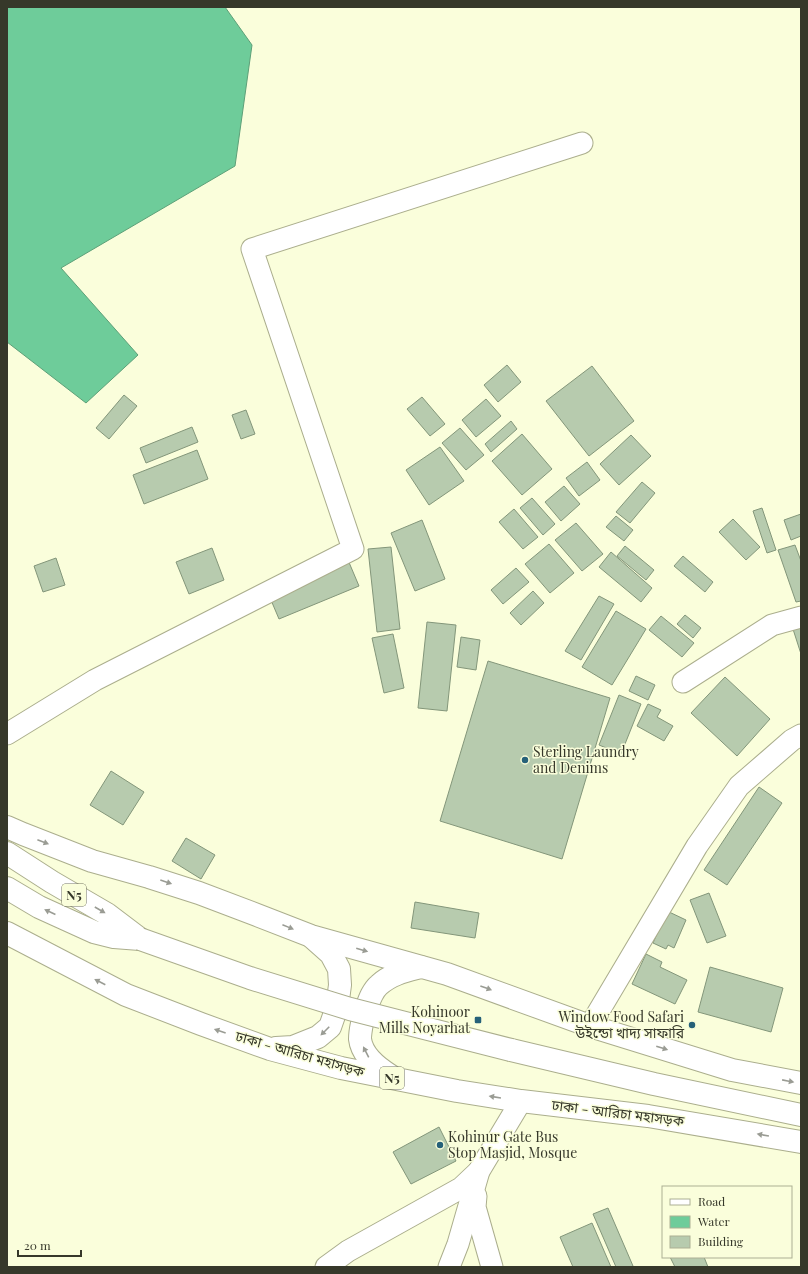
<svg xmlns="http://www.w3.org/2000/svg" width="808" height="1274" font-family="'Playfair Display','Noto Sans Bengali',serif">
<style>
.water{fill:#6ecc9a;stroke:#5da078}
.building{fill:#b7cbae;stroke:#83967a}
.lines{fill:none;stroke-linecap:round;stroke-linejoin:round}
.minor-casing{stroke:#abae8d;stroke-width:23}
.highway-casing{stroke:#abae8d;stroke-width:24}
.minor{stroke:#fff;stroke-width:21}
.highway{stroke:#fff;stroke-width:22}
.highway-bridge-casing{stroke:#abae8d;stroke-width:24;stroke-linecap:butt}
.highway-bridge{stroke:#fff;stroke-width:22}
.oneway{fill:#9a9c94}
.poi-dot{fill:#266179;stroke:#fafedb;stroke-width:1.5}
.labels{text-anchor:middle;stroke-width:3;stroke-linejoin:round;paint-order:stroke}
.shield{fill:#fafedb;stroke:#71735f;stroke-width:1}
.shield-label{font-size:13px;font-weight:bold;fill:#36382a}
.poi-label{font-size:14px;fill:#36382a;stroke:#fafedb;text-anchor:start}
.street-label{font-size:14px;fill:#36382a;stroke:#fafedb}
</style>
<rect width="100%" height="100%" fill="#fafedb"/>
<path class="water" d="M7 7H225L252 45 235 166 61 268 138 355 86 403 7 342Z"/>
<g class="building">
<path d="M507 365 521 382 498 402 484 385Z"/>
<path d="M592 366 634 421 589 456 546 401Z"/>
<path d="M124 395 137 406 109 439 96 428Z"/>
<path d="M422 397 445 424 430 436 407 409Z"/>
<path d="M486 399 501 416 476 437 462 420Z"/>
<path d="M246 410 255 434 241 439 232 415Z"/>
<path d="M511 421 517 429 491 452 485 444Z"/>
<path d="M192 427 198 442 146 463 140 448Z"/>
<path d="M460 428 484 455 466 470 442 443Z"/>
<path d="M522 434 552 469 522 495 492 461Z"/>
<path d="M631 435 651 456 619 485 600 464Z"/>
<path d="M440 447 464 481 429 505 406 470Z"/>
<path d="M197 450 208 479 144 504 133 475Z"/>
<path d="M587 462 600 480 579 496 566 478Z"/>
<path d="M642 482 655 493 630 523 616 512Z"/>
<path d="M564 486 580 504 561 521 545 502Z"/>
<path d="M532 498 555 524 543 535 520 508Z"/>
<path d="M762 508 776 550 767 553 753 511Z"/>
<path d="M514 509 538 537 523 549 499 522Z"/>
<path d="M801 514V536L791 540 784 520Z"/>
<path d="M616 516 633 530 624 541 606 527Z"/>
<path d="M733 519 760 547 746 560 719 532Z"/>
<path d="M422 520 445 579 415 591 391 533Z"/>
<path d="M576 523 603 554 582 571 555 540Z"/>
<path d="M549 544 574 573 550 593 525 564Z"/>
<path d="M795 545 801 561V601L796 602 778 550Z"/>
<path d="M625 546 654 570 646 580 617 556Z"/>
<path d="M391 547 400 629 377 632 368 549Z"/>
<path d="M212 548 224 580 189 594 176 562Z"/>
<path d="M611 552 652 588 641 602 599 567Z"/>
<path d="M683 556 713 582 705 592 674 566Z"/>
<path d="M56 558 65 585 43 592 34 566Z"/>
<path d="M348 560 359 586 279 619 268 593Z"/>
<path d="M516 568 529 582 503 604 491 590Z"/>
<path d="M533 591 544 603 521 625 510 613Z"/>
<path d="M599 596 614 604 581 660 565 651Z"/>
<path d="M616 611 646 629 612 685 582 667Z"/>
<path d="M685 615 701 628 693 638 677 624Z"/>
<path d="M661 616 694 643 682 657 649 630Z"/>
<path d="M427 622 456 625 447 711 418 708Z"/>
<path d="M801 623V654L792 626Z"/>
<path d="M393 634 404 688 384 693 372 638Z"/>
<path d="M461 637 480 640 476 670 457 667Z"/>
<path d="M488 661 610 698 562 859 440 821Z"/>
<path d="M636 676 655 685 648 700 629 691Z"/>
<path d="M725 677 770 719 737 756 691 713Z"/>
<path d="M619 695 641 704 621 754 599 745Z"/>
<path d="M648 704 661 710 657 717 673 726 664 741 637 726Z"/>
<path d="M111 771 144 792 123 825 90 805Z"/>
<path d="M759 787 782 803 727 885 704 870Z"/>
<path d="M186 838 215 855 201 879 172 861Z"/>
<path d="M709 893 726 936 707 943 690 900Z"/>
<path d="M415 902 479 913 475 938 411 928Z"/>
<path d="M667 911 686 920 674 948 668 945 666 949 653 943Z"/>
<path d="M646 954 662 962 660 967 687 980 675 1004 632 984Z"/>
<path d="M710 967 783 988 771 1032 698 1012Z"/>
<path d="M439 1127 456 1161 411 1184 393 1152Z"/>
<path d="M608 1208 633 1266 631 1267H616L593 1214Z"/>
<path d="M592 1223 611 1267H573L560 1237Z"/>
<path d="M670 1257H704L708 1267H675Z"/>
</g>
<g class="lines">
<defs>
<g id="minor">
<path d="M683 682 772 625 801 617"/>
<path d="M7 734 95 680 353 549 252 249 582 143"/>
<path d="M590 1026 697 846 739 786 792 740 801 735"/>
<path d="M476 1196 475 1207 492 1267"/>
<path d="M326 1267 348 1251 461 1188 479 1171"/>
<path d="M449 1267 458 1244 479 1171 521 1101"/>
</g>
<g id="highway">
<path d="M7 827 23 834 92 861 149 877 199 893 257 915 311 936 447 974 590 1026 732 1070 801 1083"/>
<path d="M7 853 52 882 107 914 140 939"/>
<path d="M7 888 39 907 94 932 114 937 140 939"/>
<path d="M7 933 126 995 201 1024 270 1049 341 1068 457 1091 521 1101 648 1116 801 1142"/>
<path d="M276 1048 293 1047 318 1037 330 1027 337 1007 340 985 339 969 331 954 313 938"/>
<path d="M511 1050 654 1084 801 1115"/>
<path d="M391 1076C378 1068 362 1056 360 1039 360 1031 363 1017 366 1009 369 1001 372 991 379 985 391 974 406 971 421 967"/>
</g>
</defs>
<use href="#minor" class="minor-casing"/>
<use href="#highway" class="highway-casing"/>
<use href="#minor" class="minor"/>
<use href="#highway" class="highway"/>
<defs>
<path id="highway-bridge" d="M140 939 250 978 350 1009 511 1050"/>
</defs>
<use href="#highway-bridge" class="highway-bridge-casing"/>
<use href="#highway-bridge" class="highway-bridge"/>
</g>
<defs><path id="oneway-solid" d="M-6-.8H1V-3.2L6.5 0L1 3.2V.8H-6Z"/></defs>
<g class="oneway">
<use href="#oneway-solid" transform="translate(43 842) rotate(21)"/>
<use href="#oneway-solid" transform="translate(166 882) rotate(19)"/>
<use href="#oneway-solid" transform="translate(100 910) rotate(30)"/>
<use href="#oneway-solid" transform="translate(50 912) rotate(-155)"/>
<use href="#oneway-solid" transform="translate(288 927) rotate(22)"/>
<use href="#oneway-solid" transform="translate(362 950) rotate(16)"/>
<use href="#oneway-solid" transform="translate(100 982) rotate(-153)"/>
<use href="#oneway-solid" transform="translate(486 988) rotate(20)"/>
<use href="#oneway-solid" transform="translate(220 1031) rotate(-161)"/>
<use href="#oneway-solid" transform="translate(325 1031) rotate(135)"/>
<use href="#oneway-solid" transform="translate(662 1048) rotate(17)"/>
<use href="#oneway-solid" transform="translate(366 1052) rotate(-117)"/>
<use href="#oneway-solid" transform="translate(788 1081) rotate(11)"/>
<use href="#oneway-solid" transform="translate(495 1097) rotate(-171)"/>
<use href="#oneway-solid" transform="translate(763 1135) rotate(-170)"/>
</g>
<g class="poi-dot">
<circle cx="525" cy="760" r="4"/>
<rect x="474" y="1016" width="8" height="8" rx="2"/>
<circle cx="692" cy="1025" r="4"/>
<circle cx="440" cy="1145" r="4"/>
</g>
<g class="labels">
<g class="shield">
<rect x="62" y="884" width="24" height="22" rx="3"/>
<rect x="380" y="1067" width="24" height="22" rx="3"/>
</g>
<g class="shield-label">
<text x="74" y="900">N5</text>
<text x="392" y="1083">N5</text>
</g>
<g class="poi-label">
<text x="533" y="757">Sterling Laundry<tspan x="533" dy="16">and Denims</tspan></text>
<text x="470" y="1017" text-anchor="end">Kohinoor<tspan x="470" dy="16">Mills Noyarhat</tspan></text>
<text x="684" y="1022" text-anchor="end">Window Food Safari<tspan x="684" dy="16">উইন্ডো খাদ্য সাফারি</tspan></text>
<text x="448" y="1142">Kohinur Gate Bus<tspan x="448" dy="16">Stop Masjid, Mosque</tspan></text>
</g>
<g class="street-label">
<text transform="translate(300 1054) rotate(16)" y="5">ঢাকা - আরিচা মহাসড়ক</text>
<text transform="translate(618 1113) rotate(7)" y="5">ঢাকা - আরিচা মহাসড়ক</text>
</g>
</g>
<rect width="808" height="1274" fill="none" stroke="#36382a" stroke-width="16"/>
<rect x="662" y="1186" width="130" height="72" fill="#fafedb" stroke="#acaf94"/>
<rect x="670" y="1199" width="20" height="6" fill="#ffffff" stroke="#acaf94"/>
<text x="698" y="1206" font-size="12" fill="#36382a">Road</text>
<rect x="670" y="1216" width="20" height="12" fill="#6ecc9a" stroke="#acaf94"/>
<text x="698" y="1226" font-size="12" fill="#36382a">Water</text>
<rect x="670" y="1236" width="20" height="12" fill="#b7cbae" stroke="#acaf94"/>
<text x="698" y="1246" font-size="12" fill="#36382a">Building</text>
<path d="M18 1250v6h63v-6" fill="none" stroke="#36382a" stroke-width="2"/>
<text x="24" y="1250" font-size="12" fill="#36382a" stroke="#fafedb" stroke-width="3" paint-order="stroke">20 m</text>
</svg>
